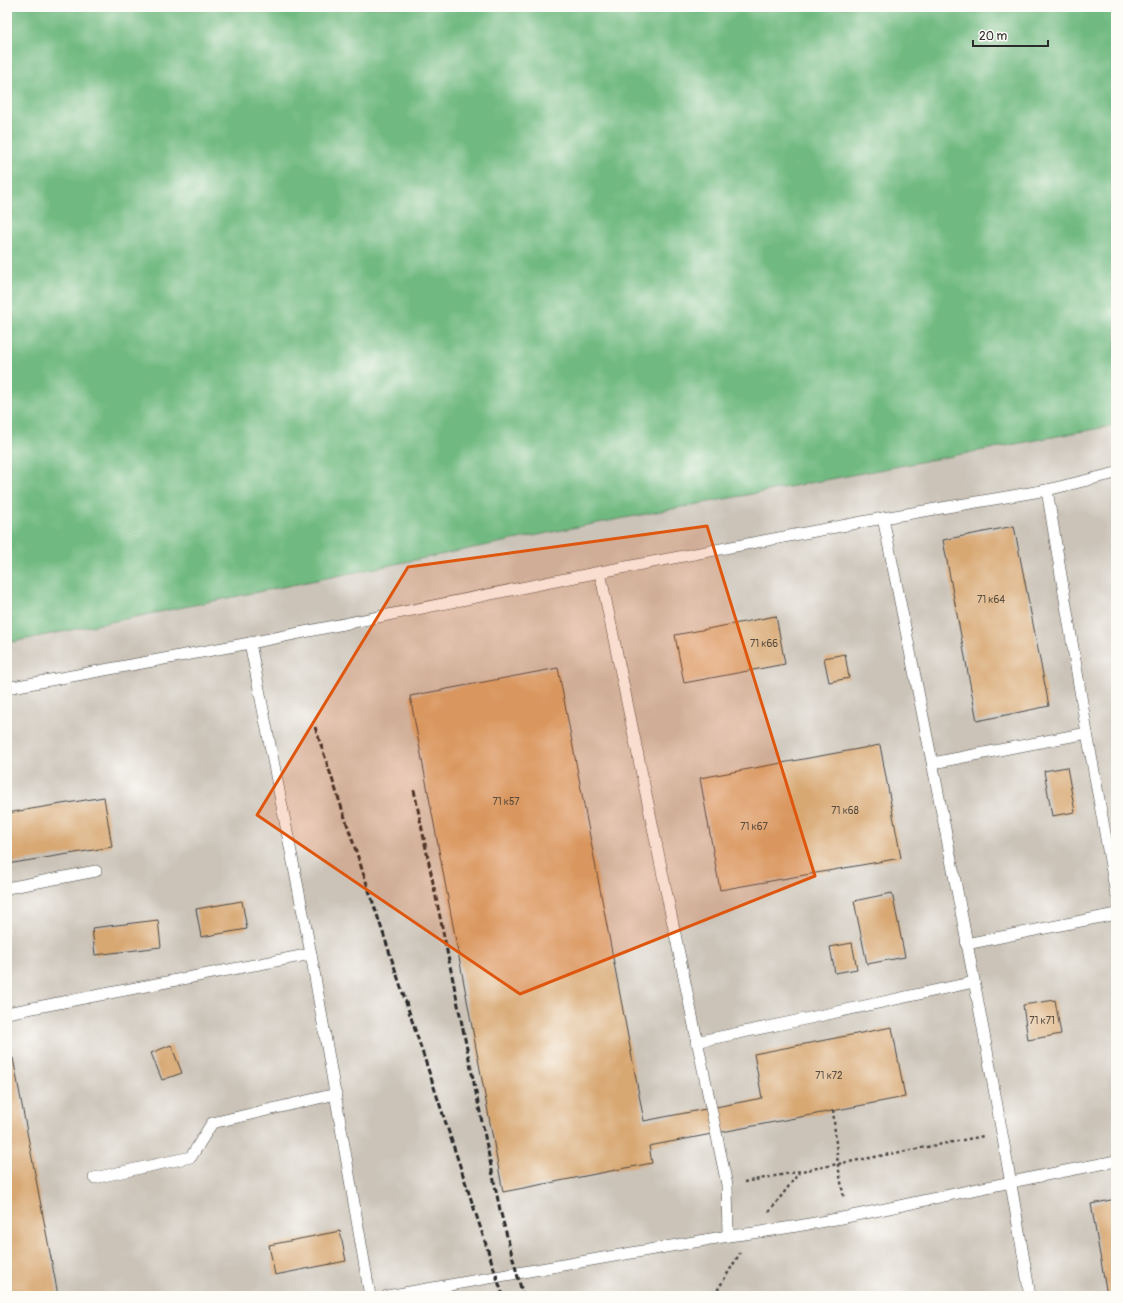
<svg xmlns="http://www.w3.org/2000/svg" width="1123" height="1303" font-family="Pangolin,sans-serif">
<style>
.industrial{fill:#cbc3b8}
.forest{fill:#70b980;stroke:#4e7256}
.building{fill:#d8a873}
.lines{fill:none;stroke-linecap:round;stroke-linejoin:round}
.service-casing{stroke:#494744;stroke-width:12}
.path{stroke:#494744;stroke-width:2.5;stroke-dasharray:3 3;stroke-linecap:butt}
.service{stroke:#fff;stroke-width:11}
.rail{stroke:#2b2b2b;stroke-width:3;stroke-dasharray:6 3;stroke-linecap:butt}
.marked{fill:#df570e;fill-opacity:0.2;stroke:#df570e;stroke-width:3;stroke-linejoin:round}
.labels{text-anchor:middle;stroke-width:3.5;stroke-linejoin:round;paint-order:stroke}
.number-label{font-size:10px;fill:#564a3d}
</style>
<rect width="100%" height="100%" fill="#fdfcf7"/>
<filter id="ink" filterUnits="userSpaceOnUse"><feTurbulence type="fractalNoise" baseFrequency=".025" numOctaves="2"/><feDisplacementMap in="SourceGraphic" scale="8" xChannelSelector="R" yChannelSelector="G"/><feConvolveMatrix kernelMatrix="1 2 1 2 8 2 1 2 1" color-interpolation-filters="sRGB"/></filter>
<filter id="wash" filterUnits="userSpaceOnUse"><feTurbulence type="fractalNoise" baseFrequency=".012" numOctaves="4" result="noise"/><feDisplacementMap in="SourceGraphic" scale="16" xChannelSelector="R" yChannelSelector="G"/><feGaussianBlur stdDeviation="0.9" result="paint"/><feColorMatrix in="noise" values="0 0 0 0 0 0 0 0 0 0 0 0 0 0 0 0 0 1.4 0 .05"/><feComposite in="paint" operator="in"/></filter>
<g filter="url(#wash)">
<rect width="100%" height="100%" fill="#f6e8d3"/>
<path class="industrial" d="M1116 425V1296H7V643L577 527Z"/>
<path class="forest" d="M7 7H1116V425L577 527 7 643Z"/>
<g id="blocks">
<g class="building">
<path d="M1014 526 1049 706 977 721 943 540Z"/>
<path d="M776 616 785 664 684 683 675 635Z"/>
<path d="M845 654 849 678 829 682 824 658Z"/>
<path d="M558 668 644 1121 762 1098 754 1054 892 1027 905 1097 649 1146 652 1163 503 1192 410 696Z"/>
<path d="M880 745 901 858 720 890 700 778Z"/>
<path d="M1067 767 1075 812 1052 816 1044 771Z"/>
<path d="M104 797 112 847 7 864V813Z"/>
<path d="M892 893 905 957 867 964 854 901Z"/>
<path d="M242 901 247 929 201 937 196 909Z"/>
<path d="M158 920 161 947 95 955 92 928Z"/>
<path d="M852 943 857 969 835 973 830 947Z"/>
<path d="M1055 1000 1061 1034 1028 1040 1023 1005Z"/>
<path d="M171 1045 182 1073 162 1080 151 1053Z"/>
<path d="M13 1058 58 1295 54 1296H7V1059Z"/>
<path d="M1116 1199V1293L1107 1295 1091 1204Z"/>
<path d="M340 1231 346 1261 275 1275 269 1245Z"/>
</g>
</g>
</g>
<g filter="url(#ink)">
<use href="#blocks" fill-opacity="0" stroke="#494744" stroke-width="1"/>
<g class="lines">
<defs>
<g id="service">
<path d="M1047 490 1116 473"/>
<path d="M883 518 1047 490 1087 733 933 763"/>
<path d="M600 572 727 1185 728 1236"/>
<path d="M7 688 250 643"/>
<path d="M1087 733 1116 894"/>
<path d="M7 888 96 871"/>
<path d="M966 944 1116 914"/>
<path d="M7 1013 311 954"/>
<path d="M696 1042 796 1021 974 982"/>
<path d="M94 1178 191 1157 212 1123 336 1094"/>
<path d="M370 1296 311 954 250 643 600 572 883 518C936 777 987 1036 1030 1296"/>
<path d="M387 1296 728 1236C802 1228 876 1211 949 1195 1005 1183 1060 1172 1116 1161"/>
</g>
</defs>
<use href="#service" class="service-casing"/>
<g class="path">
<path d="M833 1110 838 1165 844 1199"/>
<path d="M744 1182 984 1136"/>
<path d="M769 1212 799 1173"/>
<path d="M717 1296V1291L740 1253"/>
<path d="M917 1296 925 1295V1296"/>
</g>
<use href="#service" class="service"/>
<g class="rail">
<path d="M315 727 503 1296"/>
<path d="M414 790 500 1210 523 1296"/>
</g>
</g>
</g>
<path class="marked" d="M707 526 815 876 520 994 257 815 408 567Z"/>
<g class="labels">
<g class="number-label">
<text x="991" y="603">71 к64</text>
<text x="764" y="647">71 к66</text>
<text x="506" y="805">71 к57</text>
<text x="845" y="814">71 к68</text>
<text x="754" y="830">71 к67</text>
<text x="1042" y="1024">71 к71</text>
<text x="829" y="1079">71 к72</text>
</g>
</g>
<rect width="1123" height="1303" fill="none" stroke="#fdfcf7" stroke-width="24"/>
<path d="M973 40v6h75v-6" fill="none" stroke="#2b2b2b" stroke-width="2"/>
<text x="979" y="40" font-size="12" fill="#2b2b2b" stroke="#fdfcf7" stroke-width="3" paint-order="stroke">20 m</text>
</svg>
